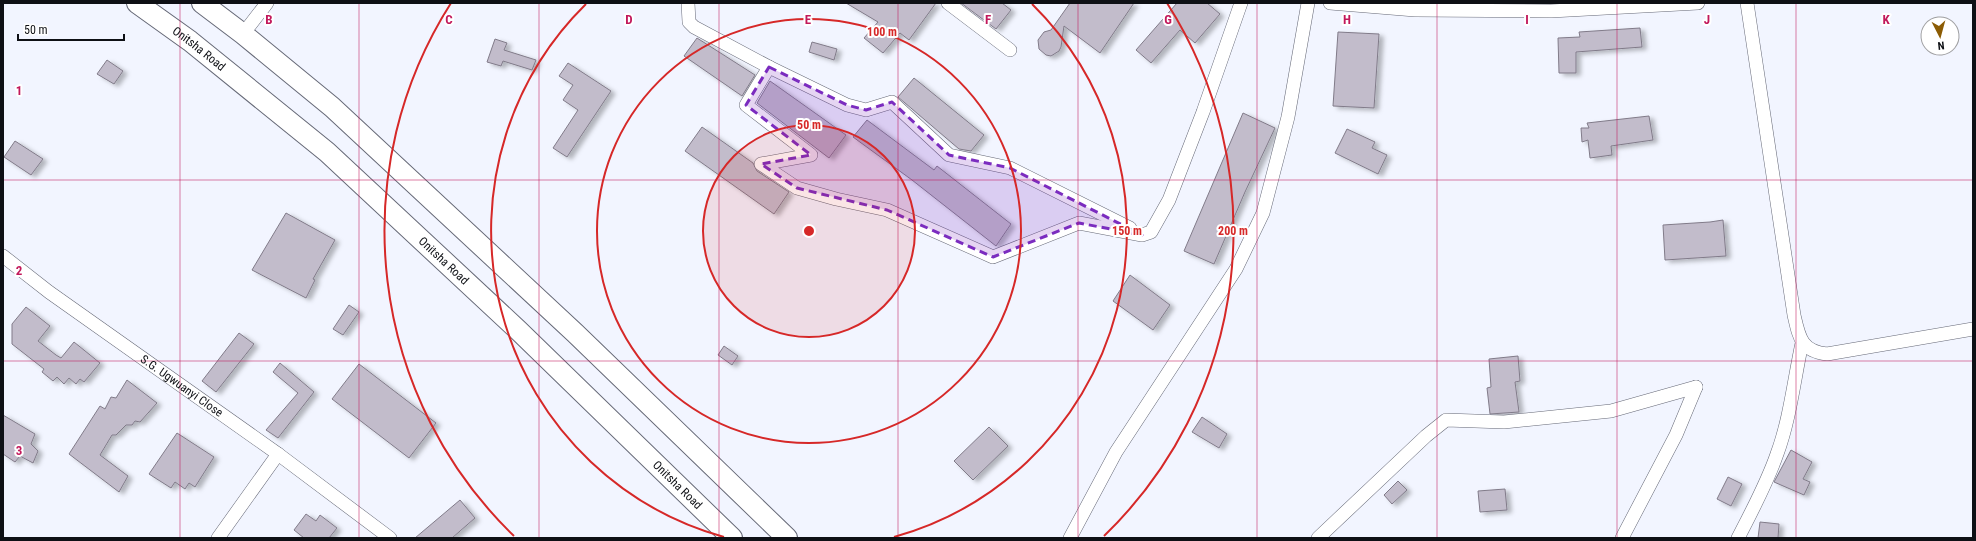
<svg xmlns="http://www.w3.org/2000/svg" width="1976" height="541" font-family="'Roboto Condensed',sans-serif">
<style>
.building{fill:#c2bccb;stroke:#817b89;filter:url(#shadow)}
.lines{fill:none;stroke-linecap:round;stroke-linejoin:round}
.minor-casing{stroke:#666977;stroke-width:14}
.primary-casing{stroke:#666977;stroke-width:22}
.minor{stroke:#fff;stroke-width:13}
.primary{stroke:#fff;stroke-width:20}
.marked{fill:#7b2cbf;fill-opacity:0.2;stroke:#7b2cbf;stroke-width:3;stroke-dasharray:8 5;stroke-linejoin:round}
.grid{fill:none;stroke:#c2185b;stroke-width:1;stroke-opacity:0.55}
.ring{fill:none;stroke:#d62828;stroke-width:2}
.labels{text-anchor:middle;stroke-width:4;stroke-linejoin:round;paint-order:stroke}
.street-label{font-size:12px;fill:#0e1015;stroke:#fff}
.grid-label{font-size:13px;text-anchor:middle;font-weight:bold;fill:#c2185b;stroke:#fff;stroke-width:4;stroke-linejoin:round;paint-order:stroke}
.centre{fill:#d62828;stroke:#fff;stroke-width:2}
.ring-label{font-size:12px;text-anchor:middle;font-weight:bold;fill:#d62828;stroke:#fff;stroke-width:4;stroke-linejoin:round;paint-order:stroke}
</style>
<defs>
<filter id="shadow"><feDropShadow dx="4.5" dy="2.5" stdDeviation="2" flood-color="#0004"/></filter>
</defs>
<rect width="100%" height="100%" fill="#f2f5ff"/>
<g class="building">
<path d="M846 3H936L909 40 900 33 883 53 864 38 878 22Z"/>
<path d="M961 3H1002L1011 10 996 29Z"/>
<path d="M1070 3H1134L1100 53 1064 26 1061 47 1059 51 1051 56 1046 55 1039 49 1038 40 1044 32 1051 30Z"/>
<path d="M1177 3H1207L1220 14 1195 43 1180 30 1151 63 1136 50Z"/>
<path d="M1640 28 1642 47 1576 52V73H1559L1558 38 1580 37 1579 32Z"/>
<path d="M1338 32 1379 34 1374 108 1333 106Z"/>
<path d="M697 38 755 75 742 96 684 56Z"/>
<path d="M495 39 507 43 504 50 536 60 532 70 503 61 501 66 487 62Z"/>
<path d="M812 42 837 49 834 60 809 52Z"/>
<path d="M107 60 123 71 114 84 97 74Z"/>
<path d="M568 63 611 91 567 157 553 148 578 110 563 100 573 85 559 76Z"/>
<path d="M914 78 984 135 971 151 959 149 898 97Z"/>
<path d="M770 81 846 135 829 158 757 103Z"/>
<path d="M1243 113 1275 128 1245 192 1214 264 1184 251Z"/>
<path d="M1649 116 1653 140 1611 146 1612 155 1590 158 1588 140 1582 142 1581 128H1589L1587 123Z"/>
<path d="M867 120 934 170 937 166 1011 224 996 246 912 180 853 137Z"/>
<path d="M702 127 753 163 757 171 789 192 774 214 685 151Z"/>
<path d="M1347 129 1375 142 1372 148 1387 155 1378 174 1335 153Z"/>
<path d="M15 141 43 159 31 175 4 157Z"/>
<path d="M286 213 335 240 313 279 315 280 306 298 252 270Z"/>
<path d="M1723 220 1726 256 1665 260 1663 225 1710 222Z"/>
<path d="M1130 275 1170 305 1153 330 1113 301Z"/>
<path d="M349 305 359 312 343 335 333 329Z"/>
<path d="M26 307 50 326 38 341 56 355 61 358 74 342 100 363 84 382 80 379 76 384 69 378 64 384 57 377 53 381 42 372 44 369 12 344V324Z"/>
<path d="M239 333 254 344 216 392 202 381Z"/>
<path d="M724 346 738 356 732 365 718 355Z"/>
<path d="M1518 356 1520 381 1515 382 1519 412 1490 414 1487 388 1491 387 1489 359Z"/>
<path d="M280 363 314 392 278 438 266 430 298 393 273 372Z"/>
<path d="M359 364 436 423 409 458 332 399Z"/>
<path d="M127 380 157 403 140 422 135 421 132 425H126L116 435H112L100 455 128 476 119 492 69 454 100 406 105 409 111 397 116 398Z"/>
<path d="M3 415 35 434 31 444 38 451 33 463 20 456 15 462 3 454Z"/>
<path d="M1202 417 1227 434 1219 448 1192 432Z"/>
<path d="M989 427 1008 446 973 480 954 461Z"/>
<path d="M177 433 214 457 195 487 189 483 185 489 175 482 171 488 149 474Z"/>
<path d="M1791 450 1812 462 1803 479 1810 482 1804 495 1774 482Z"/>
<path d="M1728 477 1742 484 1731 506 1717 499Z"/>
<path d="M1398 481 1407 490 1392 504 1384 495Z"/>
<path d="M1505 489 1507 510 1480 512 1478 491Z"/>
<path d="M460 500 475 518 452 538H415Z"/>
<path d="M306 514 316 521 320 515 337 528 329 538H304L294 530Z"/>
<path d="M1760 522 1779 524 1778 538H1758Z"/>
</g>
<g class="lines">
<defs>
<g id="minor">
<path d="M688 3 689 22 694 27 769 67 746 105 811 155 761 164 797 188 836 199 887 210 993 257 1079 223 1142 235 1151 232 1169 200 1203 112 1241 3"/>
<path d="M948 3 1010 50"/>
<path d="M1330 3 1415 10 1551 11 1698 3"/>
<path d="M1747 3 1794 315C1799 337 1801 351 1827 354L1973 329"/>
<path d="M243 34 267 3"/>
<path d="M769 67 847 105 866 110 892 102 949 155 1010 168 1130 228"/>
<path id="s1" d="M3 256 49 292 278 454 390 538"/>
<path d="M218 538 278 454"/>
<path d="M1070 538 1116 452 1236 269 1263 213 1288 117 1308 3"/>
<path d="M1318 538 1426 436 1446 420 1504 422 1611 411 1696 387"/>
<path d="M1622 538 1676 435 1696 387"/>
<path d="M1738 538C1752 511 1767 483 1777 454 1790 419 1794 380 1802 343"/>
</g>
<g id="primary">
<path id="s2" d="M137 3 190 41 327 152 518 330 732 538"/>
<path d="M202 3 243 34 332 107 575 333 787 538"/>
</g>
</defs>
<use href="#minor" class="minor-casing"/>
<use href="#primary" class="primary-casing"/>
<use href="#minor" class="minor"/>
<use href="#primary" class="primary"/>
</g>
<path class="marked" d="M769 67 847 105 866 110 892 102 949 155 1010 168 1142 235 1079 223 993 257 887 210 797 188 761 164 811 155 746 105Z"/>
<path class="grid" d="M180 3V538M359 3V538M539 3V538M719 3V538M898 3V538M1078 3V538M1257 3V538M1437 3V538M1617 3V538M1796 3V538M3 180H1973M3 361H1973"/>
<circle cx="809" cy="231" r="106" fill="#d62828" fill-opacity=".12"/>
<g class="ring">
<circle cx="809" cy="231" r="106"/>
<circle cx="809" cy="231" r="212"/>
<path d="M724 537A318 318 0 0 1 586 4M1032 4A318 318 0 0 1 894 537"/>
<path d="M514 536A424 424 0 0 1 451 3M1167 3A424 424 0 0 1 1104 536"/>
</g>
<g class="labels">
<g class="street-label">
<text dy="4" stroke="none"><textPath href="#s2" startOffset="77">Onitsha Road</textPath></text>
<text dy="4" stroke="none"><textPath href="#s2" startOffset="401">Onitsha Road</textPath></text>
<text dy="4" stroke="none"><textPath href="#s1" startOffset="221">S.G. Ugwuanyi Close</textPath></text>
<text dy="4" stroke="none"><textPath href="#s2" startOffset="725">Onitsha Road</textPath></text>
</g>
</g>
<g class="grid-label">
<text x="269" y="24">B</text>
<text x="449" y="24">C</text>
<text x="629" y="24">D</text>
<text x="808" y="24">E</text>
<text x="988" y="24">F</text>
<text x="1168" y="24">G</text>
<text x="1347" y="24">H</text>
<text x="1527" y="24">I</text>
<text x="1707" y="24">J</text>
<text x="1886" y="24">K</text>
<text x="19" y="95">1</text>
<text x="19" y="275">2</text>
<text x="19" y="455">3</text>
</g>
<circle cx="809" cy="231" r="6" class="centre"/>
<g class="ring-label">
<text x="882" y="36">100 m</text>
<text x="809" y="129">50 m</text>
<text x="1127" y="235">150 m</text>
<text x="1233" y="235">200 m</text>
</g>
<rect width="1976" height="541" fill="none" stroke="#0e1015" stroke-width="8"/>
<g transform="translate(1940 36) rotate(174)"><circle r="19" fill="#ffffff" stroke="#9f9fa1"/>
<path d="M0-3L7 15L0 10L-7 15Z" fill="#8c5c04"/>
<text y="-6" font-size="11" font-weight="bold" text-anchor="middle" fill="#0e1015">N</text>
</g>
<path d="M18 34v6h106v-6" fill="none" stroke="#0e1015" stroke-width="2"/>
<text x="24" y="34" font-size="12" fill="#0e1015" stroke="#ffffff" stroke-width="3" paint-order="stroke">50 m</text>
</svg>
